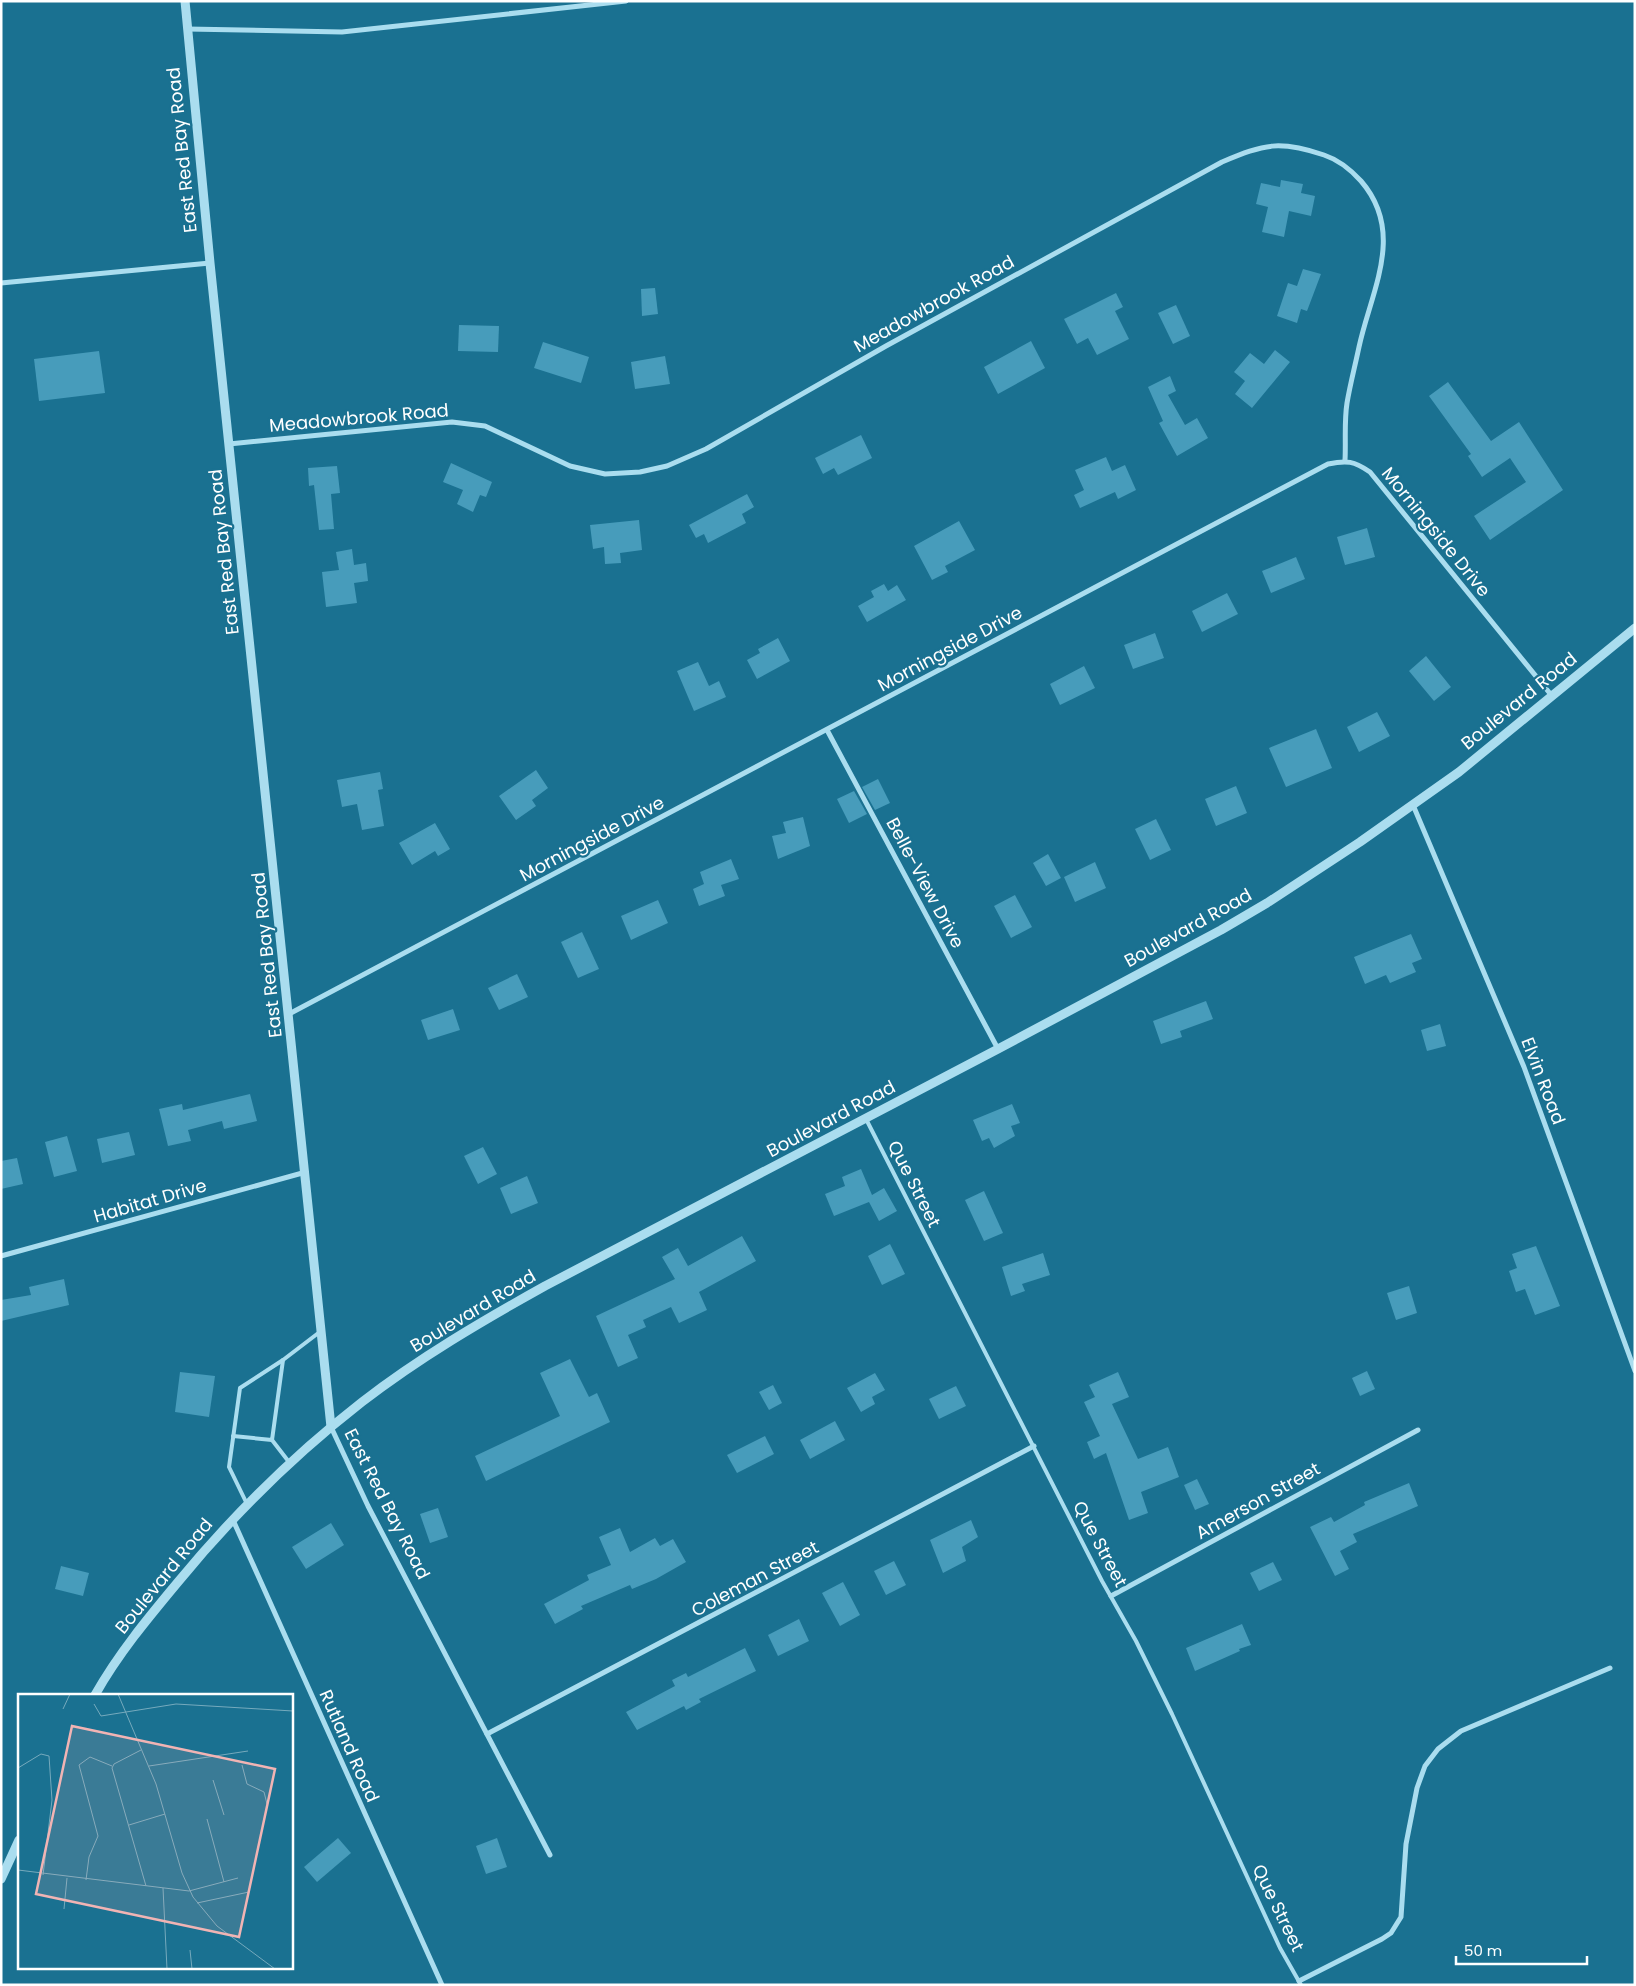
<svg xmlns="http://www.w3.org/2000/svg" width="1636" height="1986" font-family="Poppins,sans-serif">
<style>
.building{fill:#479cbb}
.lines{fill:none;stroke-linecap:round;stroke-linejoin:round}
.service{stroke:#aaddef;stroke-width:4}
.minor{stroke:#aaddef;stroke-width:5}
.tertiary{stroke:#aaddef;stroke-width:9}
.labels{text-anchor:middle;stroke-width:4.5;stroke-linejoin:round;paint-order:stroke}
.street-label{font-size:18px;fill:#fff;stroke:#1a7191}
.inset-road{fill:none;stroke:#76aabd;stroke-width:1}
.view{fill:#f1b4b4;fill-opacity:0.15;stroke:#f1b4b4;stroke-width:2.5}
.inset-edge{fill:none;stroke:#fff;stroke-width:2.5}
</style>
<rect width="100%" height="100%" fill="#1a7191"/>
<g class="building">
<path d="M1281 180 1303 184 1301 193 1315 196 1311 216 1289 211 1284 237 1262 232 1268 207 1256 204 1261 183 1280 187Z"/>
<path d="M1303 269 1321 274 1307 311 1301 309 1297 323 1277 316 1288 283 1297 286Z"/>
<path d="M655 288 658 314 642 316 641 289Z"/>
<path d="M1116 293 1123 307 1115 311 1129 339 1097 355 1088 338 1077 344 1064 319Z"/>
<path d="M1176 305 1190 336 1173 344 1158 313Z"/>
<path d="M459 325 499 326 498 352 458 351Z"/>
<path d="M1031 341 1045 368 998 394 984 367Z"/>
<path d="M543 342 589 357 581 383 534 368Z"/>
<path d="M1275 350 1290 362 1252 408 1235 394 1245 381 1234 372 1250 353 1264 364Z"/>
<path d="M99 351 105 393 39 401 34 359Z"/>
<path d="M665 356 670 384 635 389 631 362Z"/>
<path d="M1170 376 1176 391 1168 395 1185 425 1197 418 1208 438 1177 456 1159 423 1163 421 1148 387Z"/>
<path d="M1448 382 1491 441 1519 422 1563 490 1490 540 1474 516 1526 482 1510 458 1482 477 1468 456 1471 454 1429 396Z"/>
<path d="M861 435 872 458 838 475 834 468 823 474 815 458Z"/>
<path d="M1106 457 1112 471 1125 465 1136 490 1118 499 1115 492 1080 508 1074 495 1084 490 1075 470Z"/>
<path d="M451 463 492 482 486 497 480 495 473 512 457 504 463 490 443 482Z"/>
<path d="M337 466 340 493 331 494 334 529 319 530 314 485 309 486 308 468Z"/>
<path d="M747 494 754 507 742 514 746 523 708 543 704 534 696 538 689 525Z"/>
<path d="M639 520 642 550 620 553 621 563 605 564 604 547 593 549 590 525Z"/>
<path d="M959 521 975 550 945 566 948 572 932 580 914 546Z"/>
<path d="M1367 528 1375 557 1345 565 1337 537Z"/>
<path d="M352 549 354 565 366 563 368 581 354 583 357 603 326 607 322 572 339 570 336 552Z"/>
<path d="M1296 557 1305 579 1271 593 1262 571Z"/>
<path d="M884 584 888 591 897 585 906 600 867 622 858 606 874 597 871 591Z"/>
<path d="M1227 593 1238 614 1202 632 1192 611Z"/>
<path d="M1155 633 1164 658 1133 669 1124 645Z"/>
<path d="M778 638 790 661 757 679 747 660 760 653 758 649Z"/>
<path d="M1426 656 1451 687 1434 701 1409 671Z"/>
<path d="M698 662 709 686 719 681 726 697 694 711 677 671Z"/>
<path d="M1084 666 1095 688 1060 705 1050 684Z"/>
<path d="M1377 712 1390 736 1359 752 1347 727Z"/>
<path d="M1316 729 1332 768 1286 787 1269 748Z"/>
<path d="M536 770 548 788 532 800 536 806 516 820 499 796Z"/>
<path d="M380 772 383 789 378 790 384 826 362 830 357 804 342 807 337 780Z"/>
<path d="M878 779 890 803 875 810 862 787Z"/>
<path d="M1236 786 1247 813 1216 826 1205 799Z"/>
<path d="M854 791 867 814 849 823 837 799Z"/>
<path d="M803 817 810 846 778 859 772 836 786 833 783 822Z"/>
<path d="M1156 819 1171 850 1150 860 1135 829Z"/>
<path d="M435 823 450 849 438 856 435 851 412 865 399 843Z"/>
<path d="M1048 854 1061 878 1046 886 1033 863Z"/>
<path d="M731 859 739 879 721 885 725 896 699 906 693 889 704 884 700 872Z"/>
<path d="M1095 862 1106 888 1075 902 1064 877Z"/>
<path d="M1015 895 1032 927 1011 938 994 906Z"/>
<path d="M658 900 668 923 631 940 621 916Z"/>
<path d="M582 932 599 969 578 978 561 942Z"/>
<path d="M1411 934 1422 959 1412 963 1416 972 1390 983 1386 975 1365 984 1354 957Z"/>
<path d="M517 974 528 997 499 1010 488 988Z"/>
<path d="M1206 1001 1213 1019 1180 1031 1182 1037 1161 1044 1153 1021Z"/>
<path d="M453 1009 460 1030 428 1040 421 1020Z"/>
<path d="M1440 1024 1446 1046 1427 1051 1421 1030Z"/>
<path d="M250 1094 257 1121 224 1129 222 1121 188 1130 191 1141 168 1146 159 1109 182 1104 183 1110Z"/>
<path d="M1012 1104 1020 1123 1011 1126 1015 1136 994 1148 989 1138 982 1141 973 1120Z"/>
<path d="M129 1132 135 1155 102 1163 97 1139Z"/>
<path d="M67 1136 77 1171 54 1177 45 1142Z"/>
<path d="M483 1147 497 1174 478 1184 464 1156Z"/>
<path d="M17 1158 23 1184 1 1189V1161Z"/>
<path d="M861 1169 872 1195 884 1188 897 1211 879 1221 869 1202 834 1216 825 1194 845 1186 842 1177Z"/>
<path d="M527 1176 538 1203 511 1214 500 1188Z"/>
<path d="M984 1191 1003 1233 984 1241 965 1200Z"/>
<path d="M742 1236 756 1261 699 1292 707 1310 679 1323 671 1307 643 1320 646 1327 628 1335 638 1358 618 1367 596 1316 675 1279 662 1257 678 1248 688 1266Z"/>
<path d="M890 1244 905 1274 882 1285 868 1256Z"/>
<path d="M1536 1246 1560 1306 1535 1315 1525 1289 1516 1292 1509 1271 1517 1268 1512 1254Z"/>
<path d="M1043 1253 1050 1275 1022 1284 1025 1291 1011 1296 1002 1267Z"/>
<path d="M64 1279 69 1305 1 1321V1300L31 1295 29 1287Z"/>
<path d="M1409 1286 1417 1313 1396 1320 1387 1293Z"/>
<path d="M570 1359 589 1397 597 1393 610 1422 486 1481 475 1456 560 1416 540 1373Z"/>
<path d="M1367 1371 1375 1389 1360 1396 1352 1378Z"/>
<path d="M180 1372 215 1376 209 1417 175 1412Z"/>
<path d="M1118 1372 1129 1397 1112 1404 1138 1459 1168 1447 1179 1477 1141 1492 1148 1513 1129 1520 1106 1453 1094 1459 1087 1442 1100 1436 1084 1402 1095 1397 1089 1385Z"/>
<path d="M875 1373 885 1390 872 1397 875 1404 861 1412 847 1388Z"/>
<path d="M773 1385 782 1403 769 1410 759 1392Z"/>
<path d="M956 1386 966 1406 939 1419 929 1399Z"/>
<path d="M835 1421 845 1440 810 1459 800 1440Z"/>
<path d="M765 1436 774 1454 737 1473 727 1455Z"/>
<path d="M1197 1479 1209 1504 1195 1510 1184 1485Z"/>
<path d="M1409 1483 1418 1506 1353 1534 1357 1542 1340 1551 1349 1569 1335 1576 1310 1527 1331 1517 1334 1522 1365 1505 1364 1502Z"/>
<path d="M438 1508 448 1537 430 1543 420 1514Z"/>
<path d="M971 1520 978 1537 962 1547 966 1561 943 1573 930 1540Z"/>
<path d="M331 1523 344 1545 306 1569 292 1547Z"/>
<path d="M620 1528 630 1552 655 1538 660 1546 673 1539 686 1562 656 1579 632 1589 630 1585 581 1606 583 1609 555 1624 544 1604 589 1580 587 1575 611 1565 599 1537Z"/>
<path d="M894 1561 906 1585 886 1595 874 1571Z"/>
<path d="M1273 1562 1282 1580 1259 1591 1250 1573Z"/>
<path d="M61 1566 89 1573 83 1596 55 1589Z"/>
<path d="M843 1582 860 1615 840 1626 822 1593Z"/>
<path d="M799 1619 809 1641 778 1656 768 1635Z"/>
<path d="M1242 1624 1251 1645 1239 1649 1240 1651 1195 1671 1186 1648Z"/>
<path d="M745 1648 756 1671 699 1699 701 1702 686 1710 684 1706 637 1730 626 1712 675 1686 672 1680 686 1673 688 1677Z"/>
<path d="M338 1838 351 1853 317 1882 304 1867Z"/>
<path d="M497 1838 507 1867 486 1874 476 1846Z"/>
</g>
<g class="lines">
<g class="service">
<path d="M866 1119 1102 1581 1136 1641 1172 1714 1280 1948 1301 1985"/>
<path d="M233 1436 272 1440 283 1360"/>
<path d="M272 1440 289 1462"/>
<path d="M247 1504 229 1467 240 1388 283 1360 321 1331"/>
</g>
<g class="minor">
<path d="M187 29 342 32 626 1"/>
<path d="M1 283 210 263"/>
<path d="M229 444 452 422 485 426 570 466 605 474 640 472 667 466 706 449 886 346 1222 162C1265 144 1279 140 1324 155 1339 160 1351 170 1361 181 1406 233 1371 291 1359 347 1355 366 1350 385 1347 403 1344 422 1346 442 1345 460"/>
<path d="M827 730 998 1049"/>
<path d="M1413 805 1524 1067 1635 1371"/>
<path d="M289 1014 1328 464C1347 460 1354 461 1370 472L1552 696"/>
<path d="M1 1256 306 1172"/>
<path d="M331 1427 368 1506 550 1855"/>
<path d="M233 1520 442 1985"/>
<path d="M1111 1596 1418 1430"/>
<path d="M487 1734 1034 1446"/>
<path d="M1299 1981 1382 1939 1391 1933 1401 1917 1406 1844 1417 1788 1425 1766 1438 1749 1461 1731 1610 1668"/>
</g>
<g class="tertiary">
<path d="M185 1 210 263 331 1427"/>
<path d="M95 1695C118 1654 148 1618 178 1582 233 1515 294 1455 362 1402 419 1358 482 1321 545 1286L998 1049 1221 930 1267 903 1360 842 1459 772 1635 628"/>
<path d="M1 1879 19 1840"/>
</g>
</g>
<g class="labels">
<g class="street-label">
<text transform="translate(182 150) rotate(-96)" y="6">East Red Bay Road</text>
<text transform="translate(934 304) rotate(-29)" y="6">Meadowbrook Road</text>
<text transform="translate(359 418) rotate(-5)" y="6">Meadowbrook Road</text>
<text transform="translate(1436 532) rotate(51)" y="6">Morningside Drive</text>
<text transform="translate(224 552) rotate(-96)" y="6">East Red Bay Road</text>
<text transform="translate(950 649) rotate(-28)" y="6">Morningside Drive</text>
<text transform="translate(1519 701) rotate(-39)" y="6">Boulevard Road</text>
<text transform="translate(592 839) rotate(-28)" y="6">Morningside Drive</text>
<text transform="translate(925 883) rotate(62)" y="6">Belle-View Drive</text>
<text transform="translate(1188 928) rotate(-29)" y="6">Boulevard Road</text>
<text transform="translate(267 955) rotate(-96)" y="6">East Red Bay Road</text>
<text transform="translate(1543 1081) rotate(69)" y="6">Elvin Road</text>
<text transform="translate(831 1119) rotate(-28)" y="6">Boulevard Road</text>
<text transform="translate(914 1184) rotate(63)" y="6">Que Street</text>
<text transform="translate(150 1201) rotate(-16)" y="6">Habitat Drive</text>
<text transform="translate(473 1311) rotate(-31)" y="6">Boulevard Road</text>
<text transform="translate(1258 1501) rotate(-29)" y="6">Amerson Street</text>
<text transform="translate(387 1504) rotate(63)" y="6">East Red Bay Road</text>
<text transform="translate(1100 1544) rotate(62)" y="6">Que Street</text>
<text transform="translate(164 1576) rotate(-51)" y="6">Boulevard Road</text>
<text transform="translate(755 1579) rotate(-28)" y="6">Coleman Street</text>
<text transform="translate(349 1746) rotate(66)" y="6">Rutland Road</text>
<text transform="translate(1278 1908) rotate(64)" y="6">Que Street</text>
</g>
</g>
<g transform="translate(18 1694)">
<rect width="275" height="275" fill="#1a7191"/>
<path class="inset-road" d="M100 0 138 90 164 179 175 203 199 232 257 275M76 10 83 22 158 10 275 17M45 15 52 0M123 56 96 70 94 74 128 192M224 71 229 90 246 98 249 110M131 72 230 57M0 74 23 60 31 62 34 106 25 181M195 86 206 121M189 125 206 188M111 131 147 120M0 176 171 197 220 184M68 186 71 163 80 142 61 71 72 63 94 72M145 194 149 275M179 209 231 198M46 215 49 184M172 256 174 275"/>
<path class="view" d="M54 32 257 75 221 243 18 200Z"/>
<rect width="275" height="275" class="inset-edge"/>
</g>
<rect width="1636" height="1986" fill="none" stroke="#ffffff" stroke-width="5"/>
<path d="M1456 1956v8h131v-8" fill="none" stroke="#ffffff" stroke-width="2.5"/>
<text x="1464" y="1956" font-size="15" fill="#ffffff" stroke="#1a7191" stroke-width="4" paint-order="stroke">50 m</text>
</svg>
